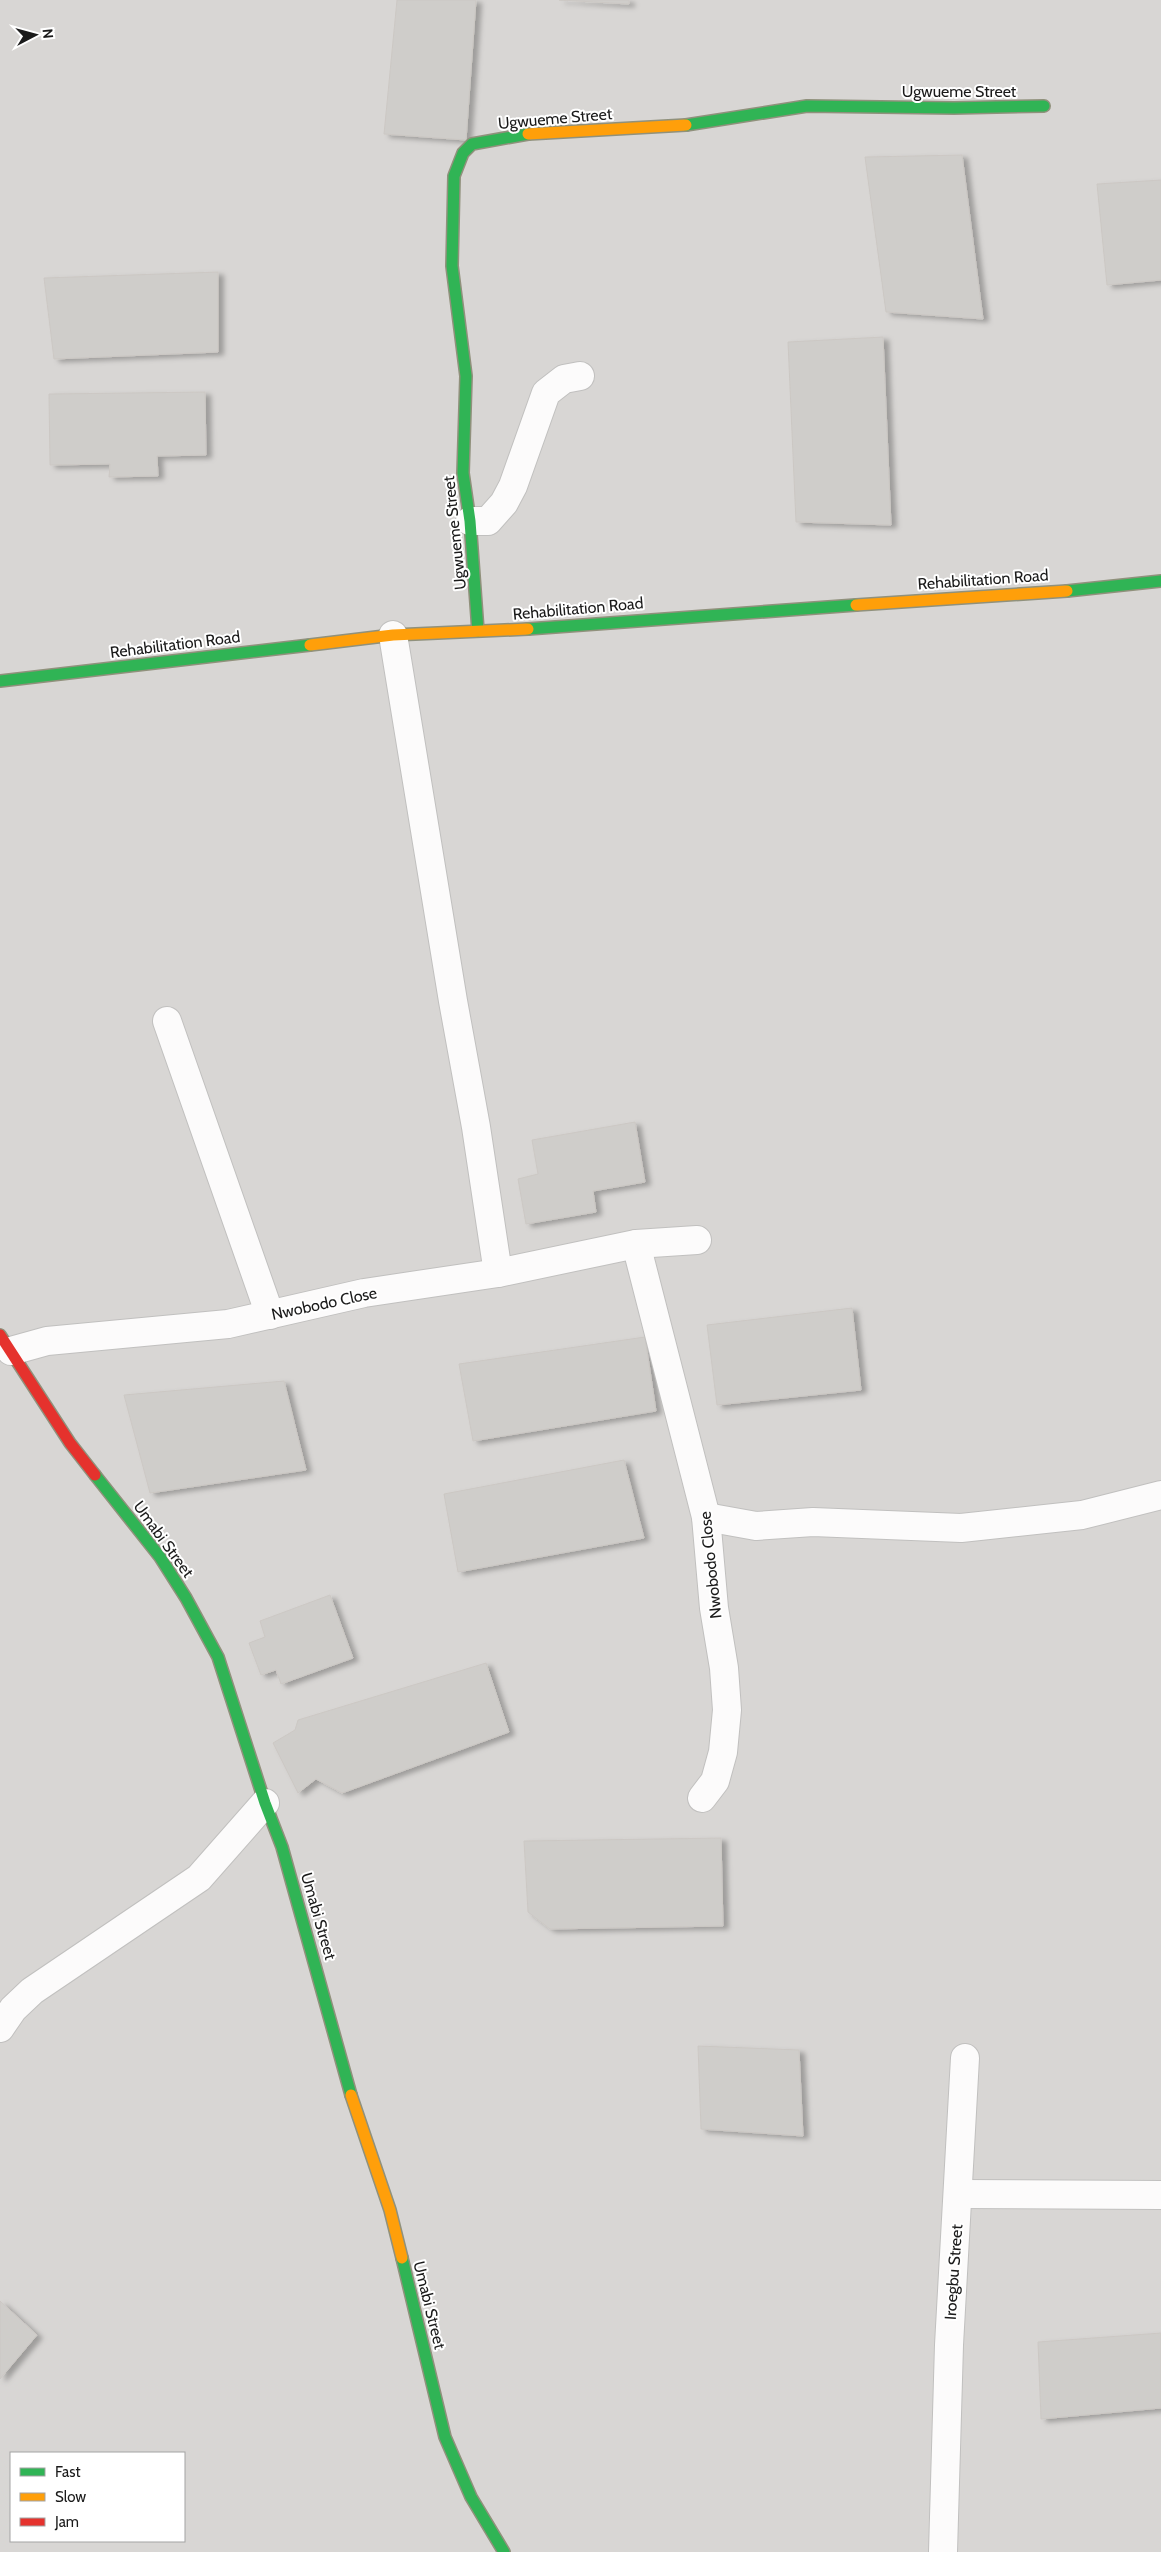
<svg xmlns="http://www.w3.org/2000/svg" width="1161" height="2552" font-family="Cabin,sans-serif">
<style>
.residential{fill:#d8d6d4;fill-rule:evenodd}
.building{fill:#cfcdca;stroke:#ccc8c4;filter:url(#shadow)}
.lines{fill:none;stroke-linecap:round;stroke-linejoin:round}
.street-casing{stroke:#c1c0bf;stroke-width:30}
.fast-casing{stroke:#90917c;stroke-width:14}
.slow-casing{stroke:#90917c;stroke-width:14}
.jam-casing{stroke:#90917c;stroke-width:14}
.street{stroke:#fcfbfb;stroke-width:28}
.fast{stroke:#30b455;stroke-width:11}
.slow{stroke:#ff9f0a;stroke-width:11}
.jam{stroke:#e5322d;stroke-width:11}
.labels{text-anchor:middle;stroke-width:4;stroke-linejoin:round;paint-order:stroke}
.street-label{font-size:16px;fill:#1a1a1a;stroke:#fff}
</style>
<defs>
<filter id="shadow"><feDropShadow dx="5.5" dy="3" stdDeviation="2.5" flood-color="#0004"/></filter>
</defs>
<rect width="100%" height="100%" fill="#e9e7e3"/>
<path class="residential" d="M0 0H1161V2552H0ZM11 2453H184V2541H11Z"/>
<g class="building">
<path d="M397 0H476L466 140 384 134Z"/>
<path d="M559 0H629V4Z"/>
<path d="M962 155 983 319 886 312 865 157Z"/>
<path d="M1161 180V280L1107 285 1097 184Z"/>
<path d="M218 272V352L54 359 44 278Z"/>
<path d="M883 337 891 525 796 522 788 342Z"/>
<path d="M205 392 206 455 157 456 158 476 109 477 110 464 50 465 49 394Z"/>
<path d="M635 1122 645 1182 593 1191 596 1212 526 1224 518 1179 538 1174 532 1140Z"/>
<path d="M852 1308 861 1390 717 1405 707 1325Z"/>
<path d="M645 1337 656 1411 473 1441 459 1364Z"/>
<path d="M284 1381 306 1470 150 1493 124 1395Z"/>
<path d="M624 1460 644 1538 458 1572 444 1494Z"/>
<path d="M330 1595 353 1658 281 1684 276 1670 261 1675 249 1643 265 1637 260 1621Z"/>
<path d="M486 1663 509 1732 342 1793 316 1779 298 1793 273 1743 295 1730 298 1720Z"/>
<path d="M721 1838 723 1926 550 1929 528 1912 524 1841Z"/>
<path d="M698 2046 799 2050 803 2136 701 2129Z"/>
<path d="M0 2301 37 2335 0 2379Z"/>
<path d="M1161 2333V2408L1041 2419 1038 2342Z"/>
</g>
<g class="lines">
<defs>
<g id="street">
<path d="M470 521H488L504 503 513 486 546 393 564 379 580 376"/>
<path d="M393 635 453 1001 476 1127 498 1273"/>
<path d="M167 1021 270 1315"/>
<path d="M636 1244 706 1517 714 1608 724 1668 727 1710 723 1752 715 1781 702 1798"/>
<path d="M11 1351 47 1341 228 1324 364 1293 498 1273 636 1244 697 1240"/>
<path d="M706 1517 756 1526 813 1522 961 1528 1082 1515 1161 1495"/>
<path d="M0 2028 13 2009 32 1991 199 1878 265 1803"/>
<path d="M958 2194 1161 2195"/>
<path d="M943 2552 949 2345 965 2058"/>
</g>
<g id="fast">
<path d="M686 125 807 106 954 108 1044 106"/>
<path d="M1067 591 1161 581"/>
<path d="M528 629 856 605"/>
<path d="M478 631 470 521 463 473 466 376 452 266 454 176 463 153 472 144 528 134"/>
<path d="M0 681 310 645"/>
<path d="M95 1475 160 1557 186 1598 218 1657 265 1803 282 1847 351 2095"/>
<path d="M402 2258 445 2437 471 2497 504 2552"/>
</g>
<g id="slow">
<path d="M528 134 686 125"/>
<path d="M856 605 1067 591"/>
<path d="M310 645 393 635 528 629"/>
<path d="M351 2095 390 2210 402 2258"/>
</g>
<path id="jam" d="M0 1335 70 1443 95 1475"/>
</defs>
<use href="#street" class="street-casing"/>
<use href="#fast" class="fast-casing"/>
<use href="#slow" class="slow-casing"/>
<use href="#jam" class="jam-casing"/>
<use href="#street" class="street"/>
<use href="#fast" class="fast"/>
<use href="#slow" class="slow"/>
<use href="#jam" class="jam"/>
</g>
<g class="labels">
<g class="street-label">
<text x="959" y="97">Ugwueme Street</text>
<text transform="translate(555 118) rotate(-5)" y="6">Ugwueme Street</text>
<text transform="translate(454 533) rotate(-96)" y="6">Ugwueme Street</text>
<text transform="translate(983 579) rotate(-4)" y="6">Rehabilitation Road</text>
<text transform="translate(578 608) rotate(-5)" y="6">Rehabilitation Road</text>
<text transform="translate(175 644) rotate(-7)" y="6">Rehabilitation Road</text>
<text transform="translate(324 1303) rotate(-12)" y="6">Nwobodo Close</text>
<text transform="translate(164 1539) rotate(54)" y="6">Umabi Street</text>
<text transform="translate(710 1565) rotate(-96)" y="6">Nwobodo Close</text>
<text transform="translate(319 1916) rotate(74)" y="6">Umabi Street</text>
<text transform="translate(953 2272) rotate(-86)" y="6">Iroegbu Street</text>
<text transform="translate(430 2305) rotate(76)" y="6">Umabi Street</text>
</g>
</g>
<rect x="10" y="2452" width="175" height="90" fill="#ffffff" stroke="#a3a3a3"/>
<rect x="20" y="2468" width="25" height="8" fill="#30b455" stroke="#a3a3a3"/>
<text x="55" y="2477" font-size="15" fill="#1a1a1a">Fast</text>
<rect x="20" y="2493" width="25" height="8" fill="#ff9f0a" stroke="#a3a3a3"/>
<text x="55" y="2502" font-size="15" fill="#1a1a1a">Slow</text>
<rect x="20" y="2518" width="25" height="8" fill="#e5322d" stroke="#a3a3a3"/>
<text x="55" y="2527" font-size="15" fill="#1a1a1a">Jam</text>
<g transform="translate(35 35) rotate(84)" stroke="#ffffff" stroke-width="4" paint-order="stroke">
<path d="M0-4L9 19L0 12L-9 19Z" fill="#1a1a1a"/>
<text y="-8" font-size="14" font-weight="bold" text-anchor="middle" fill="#1a1a1a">N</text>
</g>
</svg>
